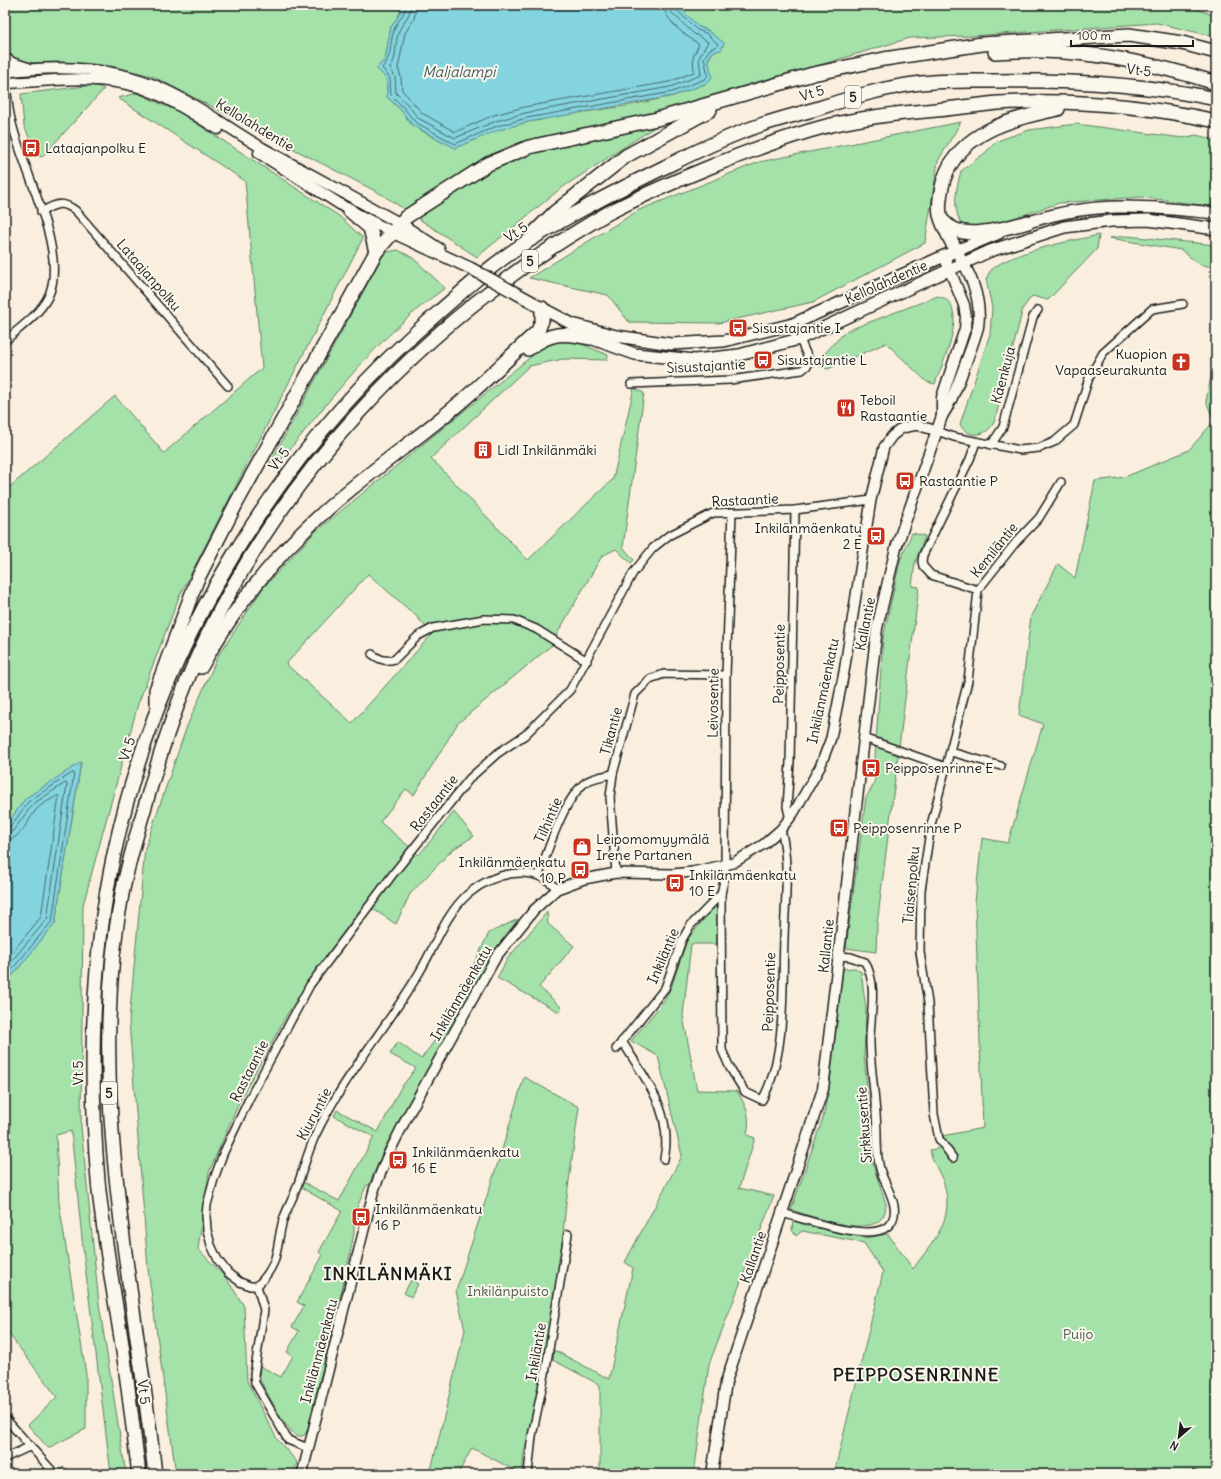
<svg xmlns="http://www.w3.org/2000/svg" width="1221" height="1479" font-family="Delius,sans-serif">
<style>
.green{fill:#a4e2aa;stroke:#607f63;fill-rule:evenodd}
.water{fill:#84d4df;stroke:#5a8a91}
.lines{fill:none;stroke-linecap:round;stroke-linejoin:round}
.shore{stroke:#46666a;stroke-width:1}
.minor-casing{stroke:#1c1c1c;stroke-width:10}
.tertiary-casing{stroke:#1c1c1c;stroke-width:12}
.secondary-casing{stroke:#1c1c1c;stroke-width:13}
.primary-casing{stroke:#1c1c1c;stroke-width:14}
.motorway-casing{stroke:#1c1c1c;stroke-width:16}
.minor{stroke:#fbf7ec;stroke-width:7}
.tertiary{stroke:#fbf7ec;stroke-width:9}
.secondary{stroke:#fbf7ec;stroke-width:10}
.primary{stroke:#fbf7ec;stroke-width:11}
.motorway{stroke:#fbf7ec;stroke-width:13}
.primary-bridge-casing{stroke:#1c1c1c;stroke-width:14;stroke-linecap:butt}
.primary-bridge{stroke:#fbf7ec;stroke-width:11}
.labels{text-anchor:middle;stroke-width:4;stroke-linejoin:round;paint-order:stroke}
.shield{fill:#fbf7ec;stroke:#5f5e5a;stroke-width:1}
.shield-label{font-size:13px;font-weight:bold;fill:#1c1c1c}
.street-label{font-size:14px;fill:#1c1c1c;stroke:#fbf7ec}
.poi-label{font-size:14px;fill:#1c1c1c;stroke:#fbf7ec;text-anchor:start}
.park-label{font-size:14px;fill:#455747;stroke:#fbf7ec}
.water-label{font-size:15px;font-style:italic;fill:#405c60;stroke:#fbf7ec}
.district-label{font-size:18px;font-weight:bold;letter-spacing:1px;fill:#1c1c1c;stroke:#fbf7ec}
</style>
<rect width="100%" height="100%" fill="#faefde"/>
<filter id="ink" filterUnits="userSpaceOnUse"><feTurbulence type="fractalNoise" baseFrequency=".025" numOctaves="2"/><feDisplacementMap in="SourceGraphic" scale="8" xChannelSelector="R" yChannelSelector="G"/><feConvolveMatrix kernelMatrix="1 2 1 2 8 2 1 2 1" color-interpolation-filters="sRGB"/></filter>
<g filter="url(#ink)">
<g class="green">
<path d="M17 5H402L400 13 391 27 385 60 376 68 387 79V97L401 110 412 125 443 143 528 122 541 120 550 117 626 106 673 96 707 83 708 60 713 52 708 30 699 27 677 5H983L994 10 1008 5H1185L1216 16V37L1157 23 971 36 910 38 690 104 560 189 477 257 381 194 152 76 111 66 63 62 19 63 5 53V9Z"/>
<path d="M94 85 104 89 42 157 37 155 24 126 21 94Z"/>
<path d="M137 93 179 112 339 216 363 238 179 597 138 704 83 905 81 1127 99 1304 126 1474H111L84 1258 71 1131 56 1135 59 1203 86 1374V1429L48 1448 28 1425 57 1397 5 1329V979L13 975 55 923 81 763 26 798 5 827V491L115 396 164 453 262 368 245 181 118 98Z"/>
<path d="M961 122 938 161 925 243 813 302 719 323 629 322 608 295 529 278 639 210 759 162Z"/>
<path d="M1076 124 1183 138 1196 135 1216 140V207L1141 197 1059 203 997 224 975 227 961 224C952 205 956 190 961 171L985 153 997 141 1029 130Z"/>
<path d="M1099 235 1097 249 1048 300 1032 296 1023 308 996 416C995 420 993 425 990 428 981 438 965 436 960 424L990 334 992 308 986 279C988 276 989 272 992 269 1014 251 1071 241 1099 235Z"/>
<path d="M1127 236 1216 245V268L1199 264 1181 250 1109 238Z"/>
<path d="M398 250 413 258 445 288C377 336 326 405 274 469L269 465 382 257 387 252Z"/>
<path d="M938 296C972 304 942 363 935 384L927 382 886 343 828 369 820 367 816 362 846 331Z"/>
<path d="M563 341 582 344 608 355 607 360 563 359 529 366 431 458 528 560 613 479 634 388 644 393 623 547 634 560 631 563 616 549 602 556 557 634 552 645 458 723 414 795 406 789 380 822 419 855 454 812 474 836 452 850 410 894 396 924 376 911 363 906 317 968 288 1013 241 1098 209 1172 198 1249 226 1278 244 1306 247 1381 277 1439 297 1462 294 1474H176L148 1269 129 1021 145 848 187 726 218 656 263 588 315 532 544 346 551 343ZM368 574 415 615 432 634 352 723 286 664Z"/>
<path d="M1216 353V1474H834L883 1272 864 1243 802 1231 796 1236 792 1230 793 1220 866 1238 888 1234 913 1269C933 1241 955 1221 944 1184 940 1172 932 1162 930 1150L937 1149 942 1136 983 1128 975 902 982 838 1008 843 1043 724 1019 715 1031 616 1058 564 1075 578 1095 481 1125 477 1189 450 1214 421 1206 401Z"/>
<path d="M912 533 925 536 915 563 912 586 919 587 899 747 944 762 942 769 898 755 877 925 876 952 846 948 866 797C877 782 876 775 875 757L883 638 900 561Z"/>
<path d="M717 906V944H691L683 1016 697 1090 737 1091C747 1109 751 1114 747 1135L755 1138 739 1188 774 1196 709 1364 694 1474H600V1385L553 1360 554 1350 609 1379 633 1268 625 1262 682 1156 658 1056 631 1041 663 1002 671 988 687 940 714 907Z"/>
<path d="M547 912 548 924 574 946 539 987 561 1007 559 1012 497 978 508 958Z"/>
<path d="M518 919 494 951 414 1098 385 1147 369 1185 366 1186 354 1215V1233L347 1269 307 1432 303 1436H297L292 1432 282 1420 259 1378 260 1366 281 1377 293 1356 287 1352 299 1331 292 1327 304 1306 297 1302 323 1255 319 1252 342 1211 302 1188 303 1182 339 1201 374 1137 334 1116 337 1110 378 1132 400 1089 416 1068 390 1054 398 1042 421 1059 441 1032 489 933Z"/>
<path d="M855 968 861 972 866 1009 864 1056 870 1119 871 1159 886 1204C886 1246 813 1216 791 1210L823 1118 830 1082 843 969Z"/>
<path d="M524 1077 579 1107 566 1203 556 1307 524 1453 522 1474 472 1448 458 1474H430L465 1330 456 1291 501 1153Z"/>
<path d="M411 1280 418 1284 411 1297 404 1293Z"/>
<path d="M64 1467 75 1474H59L56 1471Z"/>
</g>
<g class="water">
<path d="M402 5H677L699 27 707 30 724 43 721 50 713 52 708 59 712 77 707 83 673 96 528 122 499 130 455 148 412 125 401 110 387 97V79L376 68 385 60 391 27 400 13Z"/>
<path d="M81 762 55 923 13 975 5 979V827L26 798Z"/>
</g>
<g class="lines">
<g class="shore">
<path d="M406 5C405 16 397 20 394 30 389 45 393 55 382 68L390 78 391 95 404 108 415 122 455 144 497 126 527 118 672 92 705 79 708 75 704 58 710 49 717 46 718 44 706 33 697 30 676 9 675 5"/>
<path d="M411 5C410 18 404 20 399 31 394 43 398 58 390 68L395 77 396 93 408 105 418 118 455 138 496 121 525 113 670 87 701 75 699 58 708 42 693 33 671 12 670 5"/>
<path d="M417 5 414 19 405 33 398 68 401 77 402 90 422 113 455 132 494 115 524 107 669 82 694 72 693 57 699 44C687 37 664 21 664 5"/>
<path d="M5 829 10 827 29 801 72 773H74L52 921 10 972 5 975"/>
<path d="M5 834 13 831 33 804 65 783 67 784 47 919 5 969"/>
<path d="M5 840C21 840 27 821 36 810 41 804 50 800 57 796H59L41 917 5 961"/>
</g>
<defs>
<g id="minor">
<path d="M41 212C55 204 62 200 76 211L228 386"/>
<path d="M5 341C19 328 39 315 48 297 70 252 20 166 11 119 8 107 8 95 5 83"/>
<path d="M631 384 730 380 802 370 808 365 809 360 793 324"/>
<path d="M937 431 954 437 1020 450 1039 448 1054 442 1074 425 1089 378 1103 353 1152 309 1183 304"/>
<path d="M976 442 970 459 923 555 922 561 923 566 931 575 978 590 1016 542 1039 518 1061 482"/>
<path d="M991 445 1003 427 1033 317 1038 310"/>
<path d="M732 512 726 675 725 876 721 894 722 1050 730 1068 745 1092 762 1100C787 1057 782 987 784 938 785 902 790 864 781 829"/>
<path d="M372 654C380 660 386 662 395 659L418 636 433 628 484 619 514 620 536 629 587 661"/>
<path d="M864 738 946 767"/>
<path d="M951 752 1001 766"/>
<path d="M790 819 787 807 790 762 795 510"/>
<path d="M616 873 610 797 613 774 635 694 650 679 664 674 726 675"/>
<path d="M539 875C548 850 564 798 586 782 594 777 604 776 613 774"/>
<path d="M622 1041C645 1079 674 1112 664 1159"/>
<path d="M616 1049 665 988 682 940 690 926 721 894"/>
<path d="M953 1158 939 1139 934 1114 928 1003 920 952 921 890 931 825 968 681 978 590"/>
<path d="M782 1213C805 1219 870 1243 888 1226 904 1211 886 1188 881 1172 877 1161 877 1148 877 1136 877 1106 871 1076 870 1045 869 1019 879 986 865 962L851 957 839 956"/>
<path d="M257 1286H250L240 1282 228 1273 218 1260 211 1245 207 1230 206 1215 207 1205 214 1179 223 1154 249 1099 310 985 393 874 470 778 498 753 525 735 570 690 633 573 653 548 668 536 713 513 795 510 871 500"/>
<path d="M5 1418 55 1474"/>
<path d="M308 1448 288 1440 255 1383 254 1375 264 1310 257 1286C281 1262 275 1249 283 1220 286 1211 291 1202 295 1192 302 1174 307 1154 315 1136 342 1079 384 1031 416 978 433 952 444 915 468 894 493 873 533 862 557 889"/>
<path d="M5 1458 31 1446"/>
<path d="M528 1474 532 1436 545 1374 568 1234"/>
</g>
<path id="tertiary" d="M302 1474 374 1190 387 1157 407 1117 496 957 534 910 557 889 584 879 616 873 673 874 692 872 733 863 764 844 781 829 793 814 820 767 831 738 844 672 871 500 884 447 892 436 902 428 917 425 937 431"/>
<g id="secondary">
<path d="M5 58 12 63 28 68"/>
<path d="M5 72C59 65 115 66 165 90 200 106 231 130 264 149 309 174 354 198 399 223"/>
<path d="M5 83C50 81 95 74 139 87 167 96 193 114 218 129"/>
<path d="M259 153 349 210 392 232"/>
<path d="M942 416V397L965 329 966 317 964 305 944 256"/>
<path d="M712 1474 726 1382 823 1089 877 628 896 548 942 416C953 400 958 383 965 365 969 353 975 339 978 327 982 300 970 272 956 251"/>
</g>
<g id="primary">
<path d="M399 223 439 249"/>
<path d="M1021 225C1087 200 1148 206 1216 213"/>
<path d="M392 232 470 268"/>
<path d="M536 305 574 325 590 338 635 354 695 360 739 355 799 339 990 251 1064 227 1111 221 1148 220 1216 229"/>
<path d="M576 325 616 336 671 344 724 341 793 324 944 256 999 233"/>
</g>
<g id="motorway">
<path d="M995 52C1011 51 1026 50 1041 51 1098 52 1162 66 1216 83"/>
<path d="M349 210 370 228 376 252"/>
<path d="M944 222C962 243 1004 228 1028 222"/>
<path d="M535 232 555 212 626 156 710 110"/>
<path d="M956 251C951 239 943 227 940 215 938 203 941 190 944 179 960 131 1014 118 1058 109"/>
<path d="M528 349C551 332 563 332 590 338"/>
<path d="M201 667C228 618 263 571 303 532 346 489 397 454 444 416 477 390 507 359 538 331L542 320V308"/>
<path d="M156 702V690L162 674 197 580 237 502 376 252 406 217 488 164 529 147 657 119 813 74 884 59 982 44 1129 35 1182 43 1216 52"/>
<path d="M139 1474C133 1429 128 1383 121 1338 113 1286 103 1233 98 1181 89 1073 91 961 114 854 159 644 277 451 440 311 466 288 493 264 522 245 570 214 620 189 671 164 699 150 728 136 758 126 778 119 799 114 819 108 853 97 886 87 921 83 946 80 971 81 995 81 1070 80 1143 84 1216 99"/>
<path d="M155 1474C134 1282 85 1087 122 894 128 863 137 833 146 803 162 746 181 689 207 636 286 474 413 335 565 239 580 230 595 220 610 212 641 196 673 182 705 169 744 153 782 138 823 127 859 118 898 113 936 110 957 108 978 105 998 103 1071 99 1145 106 1216 121"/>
</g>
</defs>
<use href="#minor" class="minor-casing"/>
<use href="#tertiary" class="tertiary-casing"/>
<use href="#secondary" class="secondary-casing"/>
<use href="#primary" class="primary-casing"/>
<use href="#motorway" class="motorway-casing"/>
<use href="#minor" class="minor"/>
<use href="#tertiary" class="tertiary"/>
<use href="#secondary" class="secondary"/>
<use href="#primary" class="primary"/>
<use href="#motorway" class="motorway"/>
<defs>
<path id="primary-bridge" d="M470 268 534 303"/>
</defs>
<use href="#primary-bridge" class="primary-bridge-casing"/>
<use href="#primary-bridge" class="primary-bridge"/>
</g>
</g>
<defs>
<symbol id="bus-square" viewBox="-11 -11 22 22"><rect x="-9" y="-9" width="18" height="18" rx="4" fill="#c8321e" stroke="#fbf7ec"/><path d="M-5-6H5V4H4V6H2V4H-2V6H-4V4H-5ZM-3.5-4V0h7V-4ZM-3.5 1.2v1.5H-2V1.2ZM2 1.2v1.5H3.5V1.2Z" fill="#fff"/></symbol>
<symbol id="church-square" viewBox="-11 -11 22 22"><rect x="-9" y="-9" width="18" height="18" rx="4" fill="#c8321e" stroke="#fbf7ec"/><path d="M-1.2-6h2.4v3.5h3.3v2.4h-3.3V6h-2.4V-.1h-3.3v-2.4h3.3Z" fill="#fff"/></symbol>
<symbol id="restaurant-square" viewBox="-11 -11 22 22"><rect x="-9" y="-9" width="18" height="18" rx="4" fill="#c8321e" stroke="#fbf7ec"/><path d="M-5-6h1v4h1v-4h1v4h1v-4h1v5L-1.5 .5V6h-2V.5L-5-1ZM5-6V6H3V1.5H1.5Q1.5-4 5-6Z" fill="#fff"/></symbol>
<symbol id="building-square" viewBox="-11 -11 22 22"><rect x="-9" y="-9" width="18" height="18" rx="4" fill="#c8321e" stroke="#fbf7ec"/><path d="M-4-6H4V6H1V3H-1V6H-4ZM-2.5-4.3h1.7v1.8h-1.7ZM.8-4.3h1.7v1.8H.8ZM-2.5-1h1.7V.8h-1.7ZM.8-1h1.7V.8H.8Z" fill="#fff"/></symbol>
<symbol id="shop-square" viewBox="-11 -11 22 22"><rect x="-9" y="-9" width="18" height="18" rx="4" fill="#c8321e" stroke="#fbf7ec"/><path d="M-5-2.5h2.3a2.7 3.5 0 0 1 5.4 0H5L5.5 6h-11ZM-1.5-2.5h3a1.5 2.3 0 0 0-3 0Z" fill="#fff"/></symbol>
</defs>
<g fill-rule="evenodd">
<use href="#bus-square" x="20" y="137" width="22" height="22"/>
<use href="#bus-square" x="727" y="317" width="22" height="22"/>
<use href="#bus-square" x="752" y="349" width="22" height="22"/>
<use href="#church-square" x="1170" y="351" width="22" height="22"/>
<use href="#restaurant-square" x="835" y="397" width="22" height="22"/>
<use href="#building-square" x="472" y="439" width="22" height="22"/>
<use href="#bus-square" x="894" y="470" width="22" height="22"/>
<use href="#bus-square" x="865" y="525" width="22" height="22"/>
<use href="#bus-square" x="860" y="757" width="22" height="22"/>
<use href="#bus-square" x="828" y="817" width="22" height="22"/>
<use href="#shop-square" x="571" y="836" width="22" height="22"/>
<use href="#bus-square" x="569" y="859" width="22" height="22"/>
<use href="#bus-square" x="664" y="872" width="22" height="22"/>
<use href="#bus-square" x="387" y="1149" width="22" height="22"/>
<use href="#bus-square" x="350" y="1206" width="22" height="22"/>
</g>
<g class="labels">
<g class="shield">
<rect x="845" y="86" width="16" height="22" rx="3"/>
<rect x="522" y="250" width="16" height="22" rx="3"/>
<rect x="101" y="1082" width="16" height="22" rx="3"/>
</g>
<g class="shield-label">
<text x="853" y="102">5</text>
<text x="530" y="266">5</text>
<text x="109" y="1098">5</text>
</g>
<g class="street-label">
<text transform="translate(1139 70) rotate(7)" y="5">Vt 5</text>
<text transform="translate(812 93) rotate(-17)" y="5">Vt 5</text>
<text transform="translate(255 125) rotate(31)" y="5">Kellolahdentie</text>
<text transform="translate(516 232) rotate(-33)" y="5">Vt 5</text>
<text transform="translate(149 275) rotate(49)" y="5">Lataajanpolku</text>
<text transform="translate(886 282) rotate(-24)" y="5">Kellolahdentie</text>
<text transform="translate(706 366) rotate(-3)" y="5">Sisustajantie</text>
<text transform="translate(1003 375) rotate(-75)" y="5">Käenkuja</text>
<text transform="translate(279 459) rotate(-53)" y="5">Vt 5</text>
<text transform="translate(745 500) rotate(-3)" y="5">Rastaantie</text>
<text transform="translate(994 550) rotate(-51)" y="5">Kemiläntie</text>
<text transform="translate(865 624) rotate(-79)" y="5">Kallantie</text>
<text transform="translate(779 664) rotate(-89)" y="5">Peipposentie</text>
<text transform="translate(823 691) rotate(-78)" y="5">Inkilänmäenkatu</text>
<text transform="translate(713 703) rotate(-89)" y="5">Leivosentie</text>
<text transform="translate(611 731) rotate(-75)" y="5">Tikantie</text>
<text transform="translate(127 749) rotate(-72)" y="5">Vt 5</text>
<text transform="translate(434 803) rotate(-52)" y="5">Rastaantie</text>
<text transform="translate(548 820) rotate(-66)" y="5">Tilhintie</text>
<text transform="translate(911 885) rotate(-85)" y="5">Tiaisenpolku</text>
<text transform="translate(826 946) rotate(-84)" y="5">Kallantie</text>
<text transform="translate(663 956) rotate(-67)" y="5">Inkiläntie</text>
<text transform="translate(769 992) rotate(-88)" y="5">Peipposentie</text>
<text transform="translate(461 993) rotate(-60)" y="5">Inkilänmäenkatu</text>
<text transform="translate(249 1071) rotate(-63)" y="5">Rastaantie</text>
<text transform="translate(78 1073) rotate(-91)" y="5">Vt 5</text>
<text transform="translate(314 1114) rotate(-62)" y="5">Kiuruntie</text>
<text transform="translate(864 1125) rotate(-94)" y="5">Sirkkusentie</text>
<text transform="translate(753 1257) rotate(-71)" y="5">Kallantie</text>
<text transform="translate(319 1351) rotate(-75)" y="5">Inkilänmäenkatu</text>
<text transform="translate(536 1352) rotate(-80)" y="5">Inkiläntie</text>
<text transform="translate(144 1392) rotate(83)" y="5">Vt 5</text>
</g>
<g class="poi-label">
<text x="45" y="153">Lataajanpolku E</text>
<text x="752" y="333">Sisustajantie I</text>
<text x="1167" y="359" text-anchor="end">Kuopion<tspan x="1167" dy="16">Vapaaseurakunta</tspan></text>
<text x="777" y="365">Sisustajantie L</text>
<text x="860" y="405">Teboil<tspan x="860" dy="16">Rastaantie</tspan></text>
<text x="497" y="455">Lidl Inkilänmäki</text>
<text x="919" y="486">Rastaantie P</text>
<text x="862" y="533" text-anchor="end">Inkilänmäenkatu<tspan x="862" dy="16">2 E</tspan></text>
<text x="885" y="773">Peipposenrinne E</text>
<text x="853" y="833">Peipposenrinne P</text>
<text x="596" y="844">Leipomomyymälä<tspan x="596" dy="16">Irene Partanen</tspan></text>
<text x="566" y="867" text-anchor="end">Inkilänmäenkatu<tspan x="566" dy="16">10 P</tspan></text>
<text x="689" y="880">Inkilänmäenkatu<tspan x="689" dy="16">10 E</tspan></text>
<text x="412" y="1157">Inkilänmäenkatu<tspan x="412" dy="16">16 E</tspan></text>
<text x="375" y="1214">Inkilänmäenkatu<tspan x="375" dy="16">16 P</tspan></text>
</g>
<g class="park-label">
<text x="508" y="1296">Inkilänpuisto</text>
<text x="1078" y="1339">Puijo</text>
</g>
<g class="water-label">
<text x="459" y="77">Maljalampi</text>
</g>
<g class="district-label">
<text x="388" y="1280">INKILÄNMÄKI</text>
<text x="916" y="1381">PEIPPOSENRINNE</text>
</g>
</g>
<rect width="1221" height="1479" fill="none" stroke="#fbf7ec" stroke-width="20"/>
<rect x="10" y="10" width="1201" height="1459" fill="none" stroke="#1c1c1c" stroke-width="1.5" filter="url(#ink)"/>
<g transform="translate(1179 1437) rotate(208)" stroke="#fbf7ec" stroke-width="3" paint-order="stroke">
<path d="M0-3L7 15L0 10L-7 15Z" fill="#1c1c1c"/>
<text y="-6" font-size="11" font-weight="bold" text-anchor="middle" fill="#1c1c1c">N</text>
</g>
<path d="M1071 40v6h122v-6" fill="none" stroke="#1c1c1c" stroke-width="2"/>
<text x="1077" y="40" font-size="12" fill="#1c1c1c" stroke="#fbf7ec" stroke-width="3" paint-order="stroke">100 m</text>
</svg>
